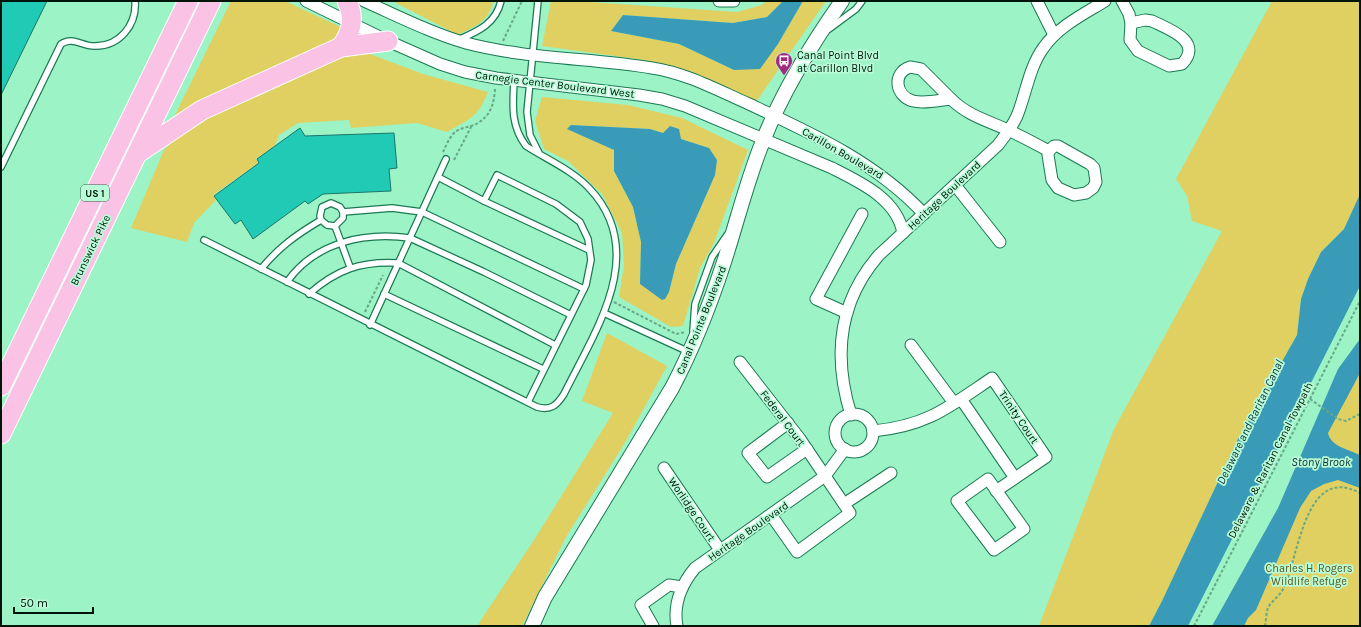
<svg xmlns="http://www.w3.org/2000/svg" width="1361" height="627" font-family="Karla,sans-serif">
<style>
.green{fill:#e0d062;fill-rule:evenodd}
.water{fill:#399bb7}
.building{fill:#21cab4;stroke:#1b7568}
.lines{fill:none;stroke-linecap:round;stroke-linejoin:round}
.service-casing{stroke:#1b7953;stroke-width:8}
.minor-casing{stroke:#1b7953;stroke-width:13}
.tertiary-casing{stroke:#1b7953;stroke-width:16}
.trunk-casing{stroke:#fff;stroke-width:21}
.path{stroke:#67a886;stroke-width:2;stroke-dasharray:3 2;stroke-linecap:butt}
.service{stroke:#fff;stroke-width:5.5}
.minor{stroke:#fff;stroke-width:11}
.tertiary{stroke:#fff;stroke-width:14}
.trunk{stroke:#fac2e4;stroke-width:19}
.labels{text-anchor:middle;stroke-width:3.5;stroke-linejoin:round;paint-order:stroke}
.shield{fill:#b8fcd8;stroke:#375a47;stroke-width:1}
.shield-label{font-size:10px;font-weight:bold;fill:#001509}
.poi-label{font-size:11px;fill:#001509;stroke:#b8fcd8;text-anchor:start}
.street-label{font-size:11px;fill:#001509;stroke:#b8fcd8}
.park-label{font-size:11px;fill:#5b5319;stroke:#b8fcd8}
.water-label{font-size:12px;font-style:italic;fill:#102e37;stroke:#b8fcd8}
</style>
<rect width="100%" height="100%" fill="#9cf3c6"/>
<g class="green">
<path d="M231 1H285L345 29 339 39 175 115Z"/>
<path d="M392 1H492L493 3C487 23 475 26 458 35Z"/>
<path d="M551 1H576L737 12 762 5 766 1H783L767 17 733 23 623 15 611 31 679 44 734 70 778 44 803 1H826L756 102 694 75 644 60 542 46Z"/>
<path d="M1272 1H1360V194L1344 229 1321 252 1308 279 1301 299 1297 335 1237 441 1162 601 1149 626H1039L1114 429 1222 231 1192 221 1187 196 1176 179Z"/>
<path d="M362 51 423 74 488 92C478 117 470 119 447 132L417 123 351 128 349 120 298 123 279 135 275 145 256 159 258 163 213 195 216 200 194 223 187 242 131 228 164 150 188 125 341 55Z"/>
<path d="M542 97 628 105 682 118 748 150 714 243 700 268 683 326 671 327 619 297 624 265 622 233 602 194 568 161 544 149 535 121ZM571 125 650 129 709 148V189L676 264 669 292 640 284 641 242 633 207 614 171V150L568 129Z"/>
<path d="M607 333 667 366 626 441 566 537 522 626H477L534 540 613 413 582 401Z"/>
<path d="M1360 359V626H1228Z"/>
</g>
<g class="water">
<path d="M783 1H803L778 44 760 69 734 70 679 44 611 31 623 15 733 23 767 17Z"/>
<path d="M571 125 650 129 663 133 670 126 679 129 681 139 709 148 717 160 715 175 676 264 669 292 665 299 662 300 640 284 641 242 633 207 614 171V150L567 129Z"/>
<path d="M1360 194V286L1188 626H1149L1162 601 1237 441 1297 335 1301 299 1308 279 1321 252 1344 229Z"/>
<path d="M1360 339V373L1328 433C1331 447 1348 449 1360 455V488L1338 480 1324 484 1311 491 1300 508 1256 610 1248 618 1244 626H1212L1278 508 1338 369Z"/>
</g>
<g class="building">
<path d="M1 1H47L1 95Z"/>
<path d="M300 128 305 136 394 133 397 168 389 169 391 191 323 194 308 204 305 201 253 239 241 220 235 224 214 196 259 163 257 159Z"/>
</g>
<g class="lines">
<defs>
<g id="service">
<path d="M538 1 527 112 530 135 539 153"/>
<path d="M829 29 856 9 862 1"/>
<path d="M460 39C479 31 496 23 501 1"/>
<path d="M1 167 61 44C73 36 81 46 94 46 119 47 137 25 135 1"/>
<path d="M438 177 484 201 497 175 556 204 580 222 588 239 591 260 586 285 528 402"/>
<path d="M484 201 589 250"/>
<path d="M343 212V218L335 226 350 267"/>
<path d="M321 220 327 225 335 226"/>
<path d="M204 240 537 407C551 411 557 405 564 394 595 331 650 252 589 188 572 170 546 159 526 146 510 125 513 104 514 80"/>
<path d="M261 269C279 247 296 235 321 220L320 216 322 207 331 203 340 207 343 212 392 208 422 212 584 289"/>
<path d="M287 282C315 242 364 232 410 238L484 272 571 315"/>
<path d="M309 294C337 269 362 261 398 263L555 345"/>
<path d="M384 294 543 369"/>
<path d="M604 313 689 352"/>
<path d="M370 325 446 159"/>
<path d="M693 331 695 304 712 257 727 235"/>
</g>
<g id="minor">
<path d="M306 1 388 41 440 64 465 72 496 78 639 95 662 99 685 106 832 168C860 182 897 199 903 233"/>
<path d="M364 1C398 16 431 33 466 43 526 59 591 58 652 68 686 73 717 90 749 104 811 133 876 162 924 214"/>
<path d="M719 1H734"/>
<path d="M1037 1 1054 35"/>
<path d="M1122 1 1129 14 1131 23"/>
<path d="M1145 20 1152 21C1168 29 1204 41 1182 64L1169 66 1138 51 1130 40 1131 23Z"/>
<path d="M910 67 921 69 951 99C940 100 924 104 913 101 895 96 892 73 910 67Z"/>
<path d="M951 99C968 116 989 121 1010 131 1023 137 1036 144 1049 151"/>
<path d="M1054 146H1058L1090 164 1094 168 1096 182 1093 188 1086 193 1074 195 1058 188 1052 180 1048 155 1049 151Z"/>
<path d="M955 185 1000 242"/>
<path d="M847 313 816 299 862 214"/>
<path d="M911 345 954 403"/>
<path d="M740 362 800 439 850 513 797 552 771 515"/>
<path d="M961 399 1015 478"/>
<circle cx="854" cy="433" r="19"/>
<path d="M851 415C833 357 838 302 879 255L998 145C1005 136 1012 127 1017 116 1026 94 1029 67 1044 47 1059 26 1084 14 1105 1"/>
<path d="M788 423 748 453 767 477 807 449"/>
<path d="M873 431C927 426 949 407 992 378L1046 457 996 491"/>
<path d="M664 468 720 550"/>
<path d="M988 479 1024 529 994 550 957 501Z"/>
<path d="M844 504 891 473"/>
<path d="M653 626 641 605 669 585 682 587"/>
<path d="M677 626C673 604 681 585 695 568L825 476 845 449"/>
</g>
<path id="tertiary" d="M532 626 545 597 672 388C693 348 710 305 724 262 737 222 747 180 763 141 783 90 811 45 842 1"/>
<g id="trunk">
<path d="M341 47C352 32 355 18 347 1"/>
<path d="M138 153 202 110 341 47 388 41"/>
<path d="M1 386 188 1"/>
<path d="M1 434 211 1"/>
</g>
</defs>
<use href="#service" class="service-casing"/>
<use href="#minor" class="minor-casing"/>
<use href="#tertiary" class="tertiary-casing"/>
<use href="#trunk" class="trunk-casing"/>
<g class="path">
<path d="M503 41 522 1"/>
<path d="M443 152C446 146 449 138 454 133 459 128 465 128 471 126 489 120 494 106 495 89"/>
<path d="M454 160 472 125"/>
<path d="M614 302 676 334 686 332"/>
<path d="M365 312 383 275"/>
<path d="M1310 399 1338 419 1346 421 1360 414"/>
<path d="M1194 626 1360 301"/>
<path d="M1265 626C1266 621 1266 613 1268 608 1271 601 1280 596 1283 589 1299 559 1304 463 1360 493"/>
</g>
<use href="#service" class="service"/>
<use href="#minor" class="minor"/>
<use href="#tertiary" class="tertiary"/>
<use href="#trunk" class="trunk"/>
</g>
<defs>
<symbol id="bus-pin" viewBox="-11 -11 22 30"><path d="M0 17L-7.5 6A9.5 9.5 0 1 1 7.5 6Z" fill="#a22b82" stroke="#b8fcd8"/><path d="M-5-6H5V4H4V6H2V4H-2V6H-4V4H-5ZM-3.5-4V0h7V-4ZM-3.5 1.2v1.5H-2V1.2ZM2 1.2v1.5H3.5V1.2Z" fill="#fff"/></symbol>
</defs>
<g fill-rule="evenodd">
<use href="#bus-pin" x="774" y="51" width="20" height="27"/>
</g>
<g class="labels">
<rect class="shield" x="81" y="185" width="28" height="16" rx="3"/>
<g class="shield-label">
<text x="95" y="197">US 1</text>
</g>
<g class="poi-label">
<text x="797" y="59">Canal Point Blvd<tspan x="797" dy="13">at Carillon Blvd</tspan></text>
</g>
<g class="street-label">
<text transform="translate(555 84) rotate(7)" y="4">Carnegie Center Boulevard West</text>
<text transform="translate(843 153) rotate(30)" y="4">Carillon Boulevard</text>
<text transform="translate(944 195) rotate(-43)" y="4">Heritage Boulevard</text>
<text transform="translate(90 250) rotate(-64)" y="4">Brunswick Pike</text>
<text transform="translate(701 320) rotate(-68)" y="4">Canal Pointe Boulevard</text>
<text transform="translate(1019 417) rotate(56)" y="4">Trinity Court</text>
<text transform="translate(783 418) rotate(53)" y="4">Federal Court</text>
<text transform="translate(1270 460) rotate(-63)" y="4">Delaware &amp; Raritan Canal Towpath</text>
<text transform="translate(692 509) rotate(56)" y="4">Worlidge Court</text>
<text transform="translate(748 531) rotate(-35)" y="4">Heritage Boulevard</text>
</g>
<g class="park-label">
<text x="1309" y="572">Charles H. Rogers<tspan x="1309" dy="13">Wildlife Refuge</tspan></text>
</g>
<g class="water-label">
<text transform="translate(1250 422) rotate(-64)" y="4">Delaware and Raritan Canal</text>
<text x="1321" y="466">Stony Brook</text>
</g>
</g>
<rect width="1361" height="627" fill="none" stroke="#001509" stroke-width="4"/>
<path d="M14 607v6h79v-6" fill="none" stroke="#001509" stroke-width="2"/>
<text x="20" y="607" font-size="12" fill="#001509" stroke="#b8fcd8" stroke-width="3" paint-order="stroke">50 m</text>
</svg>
